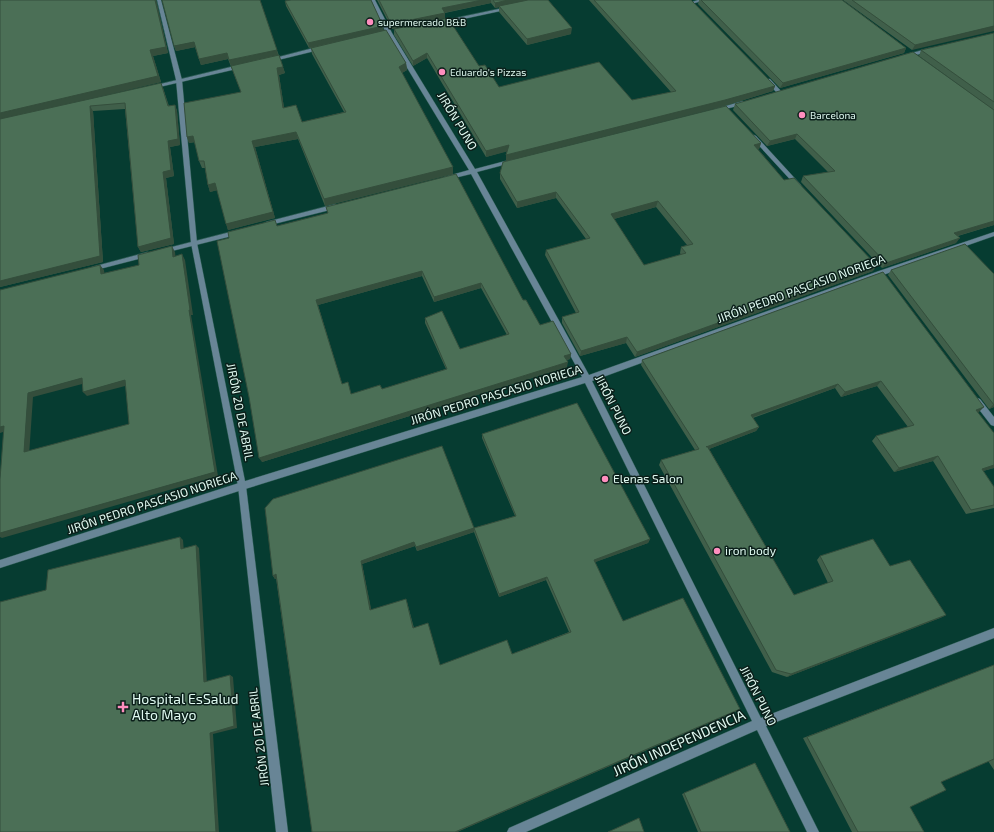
<svg xmlns="http://www.w3.org/2000/svg" width="994" height="832" font-family="'Exo 2',sans-serif">
<style>
.lines{fill:none;stroke-linecap:round;stroke-linejoin:round}
.minor-casing{stroke:#295a50;stroke-width:1}
.tertiary-casing{stroke:#295a50;stroke-width:1}
.minor{fill:#688596;fill-rule:evenodd}
.tertiary{fill:#688596;fill-rule:evenodd}
.wall{fill:#405f4a;fill-rule:evenodd}
.shaded-wall{fill:#344e3c}
.building{fill:#4b6f56;stroke:#344e3c;fill-rule:evenodd}
.poi-dot{fill:#fe8ebe;stroke:#0b1f1a;stroke-width:1.5}
.labels{text-anchor:middle;stroke-width:3;stroke-linejoin:round;paint-order:stroke}
.far-poi-label{font-size:10px;fill:#e0faf1;stroke:#0b1f1a;text-anchor:start}
.street-label{font-size:12px;fill:#e0faf1;stroke:#0b1f1a}
.poi-label{font-size:12px;fill:#e0faf1;stroke:#0b1f1a;text-anchor:start}
.near-poi-label{font-size:14px;fill:#e0faf1;stroke:#0b1f1a;text-anchor:start}
.near-street-label{font-size:14px;fill:#e0faf1;stroke:#0b1f1a}
</style>
<rect width="100%" height="100%" fill="#063c31"/>
<g class="lines">
<defs>
<g id="minor">
<path d="M371 0H375L392 33 475 169 513 159 516 161 515 162 477 172 589 375 879 271 994 232V236L883 275 592 381 761 718 994 628V638L766 726 819 832H807L757 730 526 832H507L509 828 752 721 585 383 242 490 0 568V560L242 482 582 377 471 174 446 180 443 178 444 177 469 170 386 33Z"/>
<path d="M698 0H706L691 4 689 3Z"/>
<path d="M508 7 510 8V9L440 24 437 22Z"/>
<path d="M321 46 323 47V49L270 62 267 60Z"/>
<path d="M930 48 932 49V51L904 58 901 56Z"/>
<path d="M243 64 245 65V67L151 89 148 87Z"/>
<path d="M766 79H770L781 91V93H777L766 81Z"/>
<path d="M743 101 745 102V104L718 111 715 109Z"/>
<path d="M754 135 756 136 801 185V187H797L752 138 751 137Z"/>
<path d="M336 204 339 206 338 208 266 226 263 224 266 222Z"/>
<path d="M238 230 241 232 240 234 164 253 161 251 164 249Z"/>
<path d="M148 252 151 254 150 256 92 271 89 269 92 267Z"/>
<path d="M977 398 980 399 994 417V426L991 425 974 403 973 401 974 399Z"/>
</g>
<path id="tertiary" d="M157 0H161L182 80 197 243 246 486 288 832H276L238 486 191 243 176 80Z"/>
</defs>
<use href="#minor" class="minor-casing"/>
<use href="#tertiary" class="tertiary-casing"/>
<use href="#minor" class="minor"/>
<use href="#tertiary" class="tertiary"/>
</g>
<g class="wall">
<path d="M0 0H156L168 53 153 56 161 82 59 106 163 88 169 106 175 105 177 111 180 145 170 147 174 176 166 178 174 244 141 252 138 247 125 109 93 111 103 262 0 287Z"/>
<path d="M377 0H548L571 34 527 45 499 12V7L495 8 491 3 445 13V18L392 29Z"/>
<path d="M589 0H691L775 86 773 91 724 106 506 161V155L507 151 486 157 427 58 413 66 394 35V29L479 66 499 87 632 100 671 92Z"/>
<path d="M699 0H842L906 48 904 53 780 88 698 4Z"/>
<path d="M843 0H994L912 50Z"/>
<path d="M285 1 384 31 406 63 407 70 402 73 453 174 325 206 298 139 255 147 275 218 228 230 217 190 210 192 208 185 205 168H202L199 161 195 142 189 143 187 137 241 92 228 59 201 65 195 47 176 51 174 46 277 50 285 73 279 75 284 108 302 122 344 112 312 54 311 48H309L286 6Z"/>
<path d="M994 33V225L958 236 956 243 882 268 801 182 803 176 828 172 795 139 767 146 733 110 735 104 988 106 919 56 921 50Z"/>
<path d="M761 143 759 149H758L784 180 873 271 635 357 626 343 580 356 562 323V317L576 313 545 255 546 250 586 239 556 198 517 208 500 179V173ZM656 207 687 245 681 247 680 253 681 255 644 265 614 219Z"/>
<path d="M326 207 523 300 540 325 571 354 570 359 567 360V367L262 462 229 238 328 213ZM422 276 434 302 481 288 507 335 460 349 425 318V323L446 369 382 389 351 394 342 384 318 305Z"/>
<path d="M891 270 994 274V407L989 409 888 275Z"/>
<path d="M883 272 979 412 977 413 994 433V468L983 471 994 487V508L966 514 933 461 894 472 872 441 876 436 908 427 877 386 841 397 835 388 753 418 759 427 756 431 709 449 794 595 828 583 817 560 820 556 890 566 946 615 940 618 787 677 772 672 659 465 661 460 695 450 641 365 642 360Z"/>
<path d="M482 434 650 539 648 543 595 562 623 621 740 709 737 711 457 832H312L276 578 275 579 273 576 474 528 515 516 482 438ZM474 532 499 597 546 580 569 632 512 654 440 665 414 628 407 602 371 610 362 564 415 546 417 551Z"/>
<path d="M994 665V770L988 761 941 782 910 807 924 832H852L803 738Z"/>
<path d="M755 763 790 832H698L682 794Z"/>
</g>
<g class="shaded-wall">
<path d="M155 0H156L168 53 153 56 161 82 0 120V113L150 50Z"/>
<path d="M482 0H491V3L443 13 442 8Z"/>
<path d="M508 0H534L495 8V3Z"/>
<path d="M445 13V18L392 29 391 24Z"/>
<path d="M383 26 384 31 309 48 308 43Z"/>
<path d="M994 26V31L912 50 915 45Z"/>
<path d="M572 28 571 34 527 45V39Z"/>
<path d="M194 42 196 47 176 51 174 46Z"/>
<path d="M906 48 904 53 780 88 783 83Z"/>
<path d="M277 50 278 55 231 66 229 60Z"/>
<path d="M227 53 228 59 201 65 199 59Z"/>
<path d="M427 53V58L413 66V61Z"/>
<path d="M406 63 407 70 400 74 399 67Z"/>
<path d="M283 67 285 73 279 75 285 114 283 108 277 68Z"/>
<path d="M161 83 163 88 170 112 168 106Z"/>
<path d="M775 86 773 91 724 106 506 161V155Z"/>
<path d="M175 105 177 111 180 145 170 147 174 176 166 178 174 244 141 252 138 247 163 172 168 141Z"/>
<path d="M90 106 93 111 103 262 0 287V281Z"/>
<path d="M296 132 298 139 255 147 275 218 228 230 226 224 252 141Z"/>
<path d="M797 134 795 139 767 146 770 141Z"/>
<path d="M193 136 196 142 189 143 187 137Z"/>
<path d="M761 143 759 149 752 151 754 145Z"/>
<path d="M509 145V151L486 157V151Z"/>
<path d="M453 167V174L325 206 324 199Z"/>
<path d="M215 183 218 190 210 192 208 185Z"/>
<path d="M556 192V198L517 208V202Z"/>
<path d="M658 201 656 207 610 220 611 214Z"/>
<path d="M994 221V225L950 238 954 233Z"/>
<path d="M960 238 956 243 882 268 886 263Z"/>
<path d="M172 246 175 252 176 262 173 257Z"/>
<path d="M182 254 185 260 193 315H191L218 476 2 538 0 537V533L215 472 189 310Z"/>
<path d="M100 265 104 270 105 279 101 274Z"/>
<path d="M877 266 873 271 635 357 637 352Z"/>
<path d="M422 271V276L318 305 316 300Z"/>
<path d="M481 283V288L434 302V297Z"/>
<path d="M627 337 626 343 580 356 581 351Z"/>
<path d="M571 354 570 359 564 361V356Z"/>
<path d="M568 362 567 367 262 462 259 458Z"/>
<path d="M82 378 86 383 33 397 29 456 24 452 28 393Z"/>
<path d="M125 380 129 385 87 396 83 392Z"/>
<path d="M881 381 877 386 841 397 845 392Z"/>
<path d="M838 384 835 388 748 419 751 415Z"/>
<path d="M994 404V407L989 409Z"/>
<path d="M984 407 979 412 971 415 976 410Z"/>
<path d="M4 426 9 430 0 433V427Z"/>
<path d="M759 427 756 431 704 451 706 447Z"/>
<path d="M938 456 933 461 894 472 899 468Z"/>
<path d="M994 465V468L976 473 982 469Z"/>
<path d="M474 528V532L417 551 416 547Z"/>
<path d="M180 537 183 540 184 552 181 549Z"/>
<path d="M650 539 648 543 593 563 594 560Z"/>
<path d="M414 542 415 546 362 564 372 613 370 610 361 561Z"/>
<path d="M196 545 199 548 207 684 204 682Z"/>
<path d="M276 574 278 578 275 579 273 576Z"/>
<path d="M547 577 546 580 499 597V594Z"/>
<path d="M946 615 940 618 787 677 791 674Z"/>
<path d="M230 675 233 677 237 728 213 734 219 832H216L210 733Z"/>
<path d="M740 709 737 711 457 832H455Z"/>
</g>
<g class="building">
<path d="M0 0H155L166 47 150 50 158 76 0 113Z"/>
<path d="M162 0H260L277 50 229 60 227 53 199 59 194 42 174 46Z"/>
<path d="M291 0H371L383 26 308 43 285 1Z"/>
<path d="M379 0H482L442 8 445 13 391 24Z"/>
<path d="M493 0H508L495 3Z"/>
<path d="M528 0H548L572 28 527 39 499 6Z"/>
<path d="M594 0H691L775 86 725 100 506 155 509 145 486 151 427 53 413 61 394 29 448 18 479 66 485 65 499 87 599 62 632 100 676 91Z"/>
<path d="M701 0H842L906 48 783 83Z"/>
<path d="M852 0H994V26L915 45Z"/>
<path d="M386 30 406 63 399 67 453 167 324 199 296 132 252 141 273 212 226 224 215 183 208 185 204 161H199L193 136 187 137 184 103 241 92 231 66 279 55 283 67 277 68 283 108 296 105 302 122 346 112 311 48Z"/>
<path d="M994 33V102L921 50Z"/>
<path d="M913 52 994 110V221L954 233 960 238 886 263 803 176 835 171 797 134 770 141 735 104Z"/>
<path d="M161 83 168 106 175 105 178 139 168 141 171 170 163 172 171 238 138 247 125 103 90 106 100 256 0 281V119Z"/>
<path d="M726 106 761 143 754 145 784 180 794 178 877 266 637 352 627 337 581 351 562 317 579 312 546 250 590 238 556 192 517 202 500 173 503 162ZM658 201 693 244 681 247 686 253 644 265 611 214Z"/>
<path d="M456 174 523 300H526L540 325 553 321 571 354 564 356 568 362 259 458 249 397 217 241 229 238 228 232 275 220 277 226 328 213 326 207ZM422 271 434 297 481 283 509 334 460 349 442 311 425 318 447 369 382 389 380 385 351 394 348 382 342 384 316 300Z"/>
<path d="M965 244 994 274V405L891 270Z"/>
<path d="M172 246 173 257 182 254 190 310H189L215 472 0 533V479L4 426 0 427V290L100 265 101 274 139 265 138 255ZM82 378 83 392 125 380 129 424 24 452 28 393Z"/>
<path d="M883 272 984 407 976 410 994 433V465L982 469 994 487V505L971 510 938 456 899 468 876 436 914 425 881 381 845 392 838 384 751 415 759 427 706 447 707 446 794 595 833 581 820 556 873 539 890 566 910 560 946 615 791 674 776 670 661 460 699 449 642 360Z"/>
<path d="M577 403 650 539 594 560 623 621 683 598 740 709 455 832H312L308 803 276 574 273 576 265 508 273 499 442 446 474 528 516 516 482 434ZM474 528 499 594 547 577 571 632 512 654 507 640 440 665 428 623 413 628 406 599 370 610 361 561 414 542 416 547Z"/>
<path d="M180 537 181 549 196 545 204 682 230 675 234 726 210 733 216 832H0V602L46 590 48 570Z"/>
<path d="M994 665V759L941 782 946 790 910 807 924 832H858L807 737Z"/>
<path d="M755 763 790 832H701L684 793Z"/>
<path d="M639 818 644 832H608Z"/>
</g>
<g class="poi-dot">
<circle cx="370" cy="22" r="4"/>
<circle cx="442" cy="72" r="4"/>
<circle cx="802" cy="115" r="4"/>
<circle cx="605" cy="479" r="4"/>
<circle cx="717" cy="551" r="4"/>
<path d="M121 701h4v4h4v4h-4v4h-4v-4h-4v-4h4z"/>
</g>
<g class="labels">
<g class="far-poi-label">
<text x="378" y="26">supermercado B&amp;B</text>
<text x="450" y="76">Eduardo's Pizzas</text>
<text x="810" y="119">Barcelona</text>
</g>
<g class="street-label">
<text transform="translate(457 121) rotate(59)" y="4">JIRÓN PUNO</text>
<text transform="translate(801 289) rotate(-20)" y="4">JIRÓN PEDRO PASCASIO NORIEGA</text>
<text transform="translate(496 395) rotate(-17)" y="4">JIRÓN PEDRO PASCASIO NORIEGA</text>
<text transform="translate(613 405) rotate(63)" y="4">JIRÓN PUNO</text>
<text transform="translate(240 412) rotate(79)" y="4">JIRÓN 20 DE ABRIL</text>
<text transform="translate(152 503) rotate(-18)" y="4">JIRÓN PEDRO PASCASIO NORIEGA</text>
<text transform="translate(758 696) rotate(63)" y="4">JIRÓN PUNO</text>
<text transform="translate(259 737) rotate(-97)" y="4">JIRÓN 20 DE ABRIL</text>
</g>
<g class="poi-label">
<text x="613" y="483">Elenas Salon</text>
<text x="725" y="555">iron body</text>
</g>
<g class="near-poi-label">
<text x="132" y="704">Hospital EsSalud<tspan x="132" dy="16">Alto Mayo</tspan></text>
</g>
<g class="near-street-label">
<text transform="translate(679 743) rotate(-24)" y="5">JIRÓN INDEPENDENCIA</text>
</g>
</g>
</svg>
